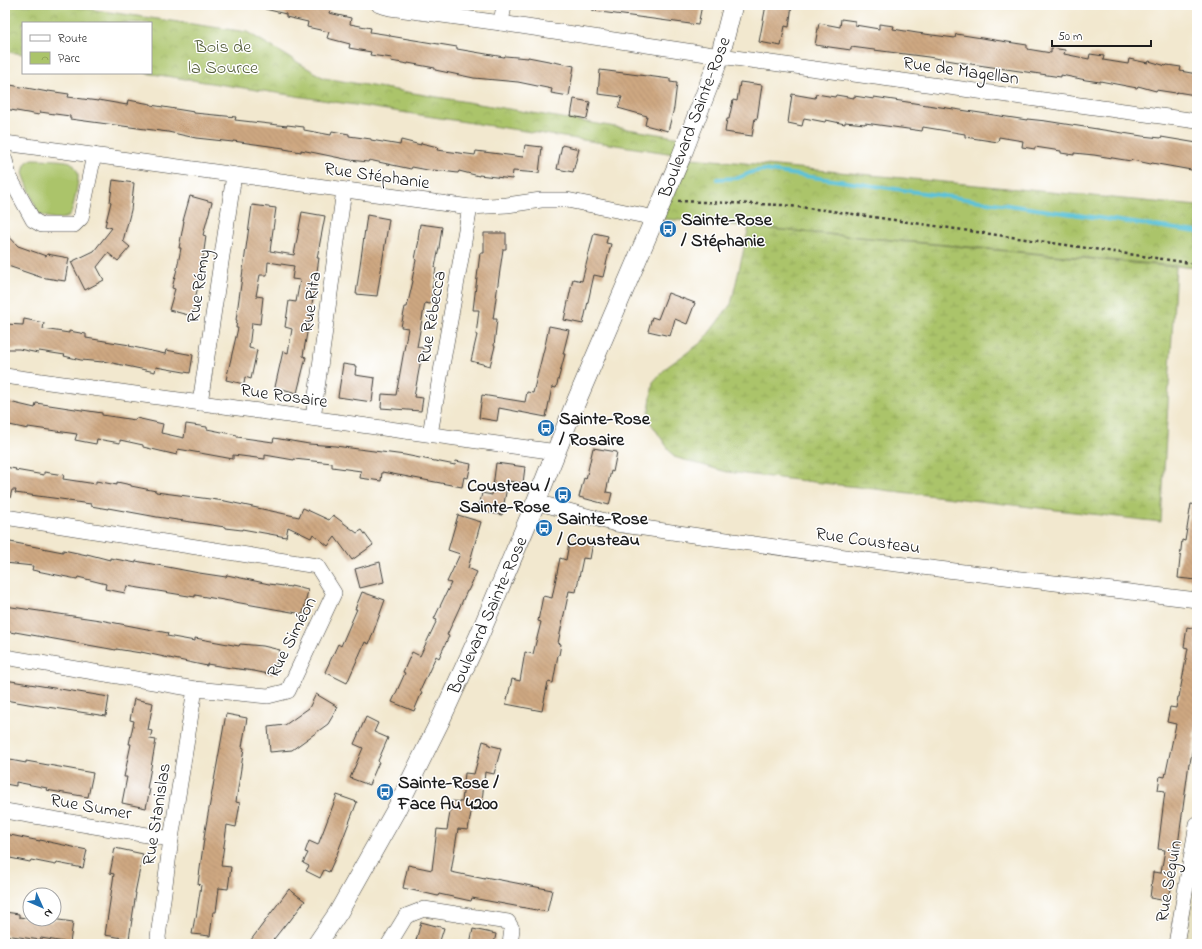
<svg xmlns="http://www.w3.org/2000/svg" width="1202" height="949" font-family="'Indie Flower',sans-serif">
<style>
.built{fill:#e2dcba}
.grass{fill:#abc46a;stroke:#647043}
.wetland{fill:url(#wetland-marsh);stroke:#647043}
.park{fill:url(#park-crowns);stroke:#647043}
.lines{fill:none;stroke-linecap:round;stroke-linejoin:round}
.stream{stroke:#5bc2d9;stroke-width:4}
.building{fill:url(#building-back-hatch)}
.minor-casing{stroke:#3c3b37;stroke-width:16}
.tertiary-casing{stroke:#3c3b37;stroke-width:20}
.path{stroke:#3c3b37;stroke-width:2.5;stroke-dasharray:3 3;stroke-linecap:butt}
.minor{stroke:#fff;stroke-width:15}
.tertiary{stroke:#fff;stroke-width:19}
.labels{text-anchor:middle;stroke-width:3;stroke-linejoin:round;paint-order:stroke}
.park-label{font-size:18px;fill:#555f3b;stroke:#fff}
.street-label{font-size:18px;fill:#1c1c1c;stroke:#fff}
.poi-label{font-size:18px;font-weight:bold;fill:#1c1c1c;stroke:#fff;text-anchor:start}
</style>
<defs>
<pattern id="wetland-marsh" width="20" height="14" patternUnits="userSpaceOnUse"><rect width="20" height="14" fill="#abc46a"/><path d="M1 5h8M5 5V1M11 12h8M15 12V8" fill="none" stroke="#93a85b"/></pattern>
<pattern id="park-crowns" width="20" height="18" patternUnits="userSpaceOnUse"><rect width="20" height="18" fill="#abc46a"/><path d="M2 6a3 3 0 1 1 6 0M12 15a3 3 0 1 1 6 0" fill="none" stroke="#93a85b"/></pattern>
<pattern id="building-back-hatch" width="6" height="6" patternUnits="userSpaceOnUse"><rect width="6" height="6" fill="#cea781"/><path d="M-1 5l2 2M0 0l6 6M5-1l2 2" fill="none" stroke="#b08f6f"/></pattern>
</defs>
<rect width="100%" height="100%" fill="#fff"/>
<filter id="ink" filterUnits="userSpaceOnUse"><feTurbulence type="fractalNoise" baseFrequency=".025" numOctaves="2"/><feDisplacementMap in="SourceGraphic" scale="8" xChannelSelector="R" yChannelSelector="G"/><feConvolveMatrix kernelMatrix="1 2 1 2 8 2 1 2 1" color-interpolation-filters="sRGB"/></filter>
<filter id="wash" filterUnits="userSpaceOnUse"><feTurbulence type="fractalNoise" baseFrequency=".012" numOctaves="4" result="noise"/><feDisplacementMap in="SourceGraphic" scale="16" xChannelSelector="R" yChannelSelector="G"/><feGaussianBlur stdDeviation="0.9" result="paint"/><feColorMatrix in="noise" values="0 0 0 0 0 0 0 0 0 0 0 0 0 0 0 0 0 1.4 0 .05"/><feComposite in="paint" operator="in"/></filter>
<g filter="url(#wash)">
<rect width="100%" height="100%" fill="#f2e8cf"/>
<path class="built" d="M1197 867V944H1176Z"/>
<path class="grass" d="M33 159C40 159 66 160 70 162 74 164 78 171 78 175 79 180 73 211 70 215 64 222 45 218 38 213L23 173 25 165 28 161Z"/>
<path class="wetland" d="M749 227 1176 267 1161 522 727 472 674 457 648 419 653 382 667 367 702 342 731 304Z"/>
<g class="park">
<path d="M5 5H61L247 32 324 78 687 139 681 155 146 73H151V23H23V54L5 51Z"/>
<path d="M681 157 1197 206V268L655 218Z"/>
</g>
<g class="lines">
<path class="stream" d="M717 179 738 178 752 172 763 170 1197 232"/>
</g>
<g id="blocks">
<g class="building">
<path d="M265 5H324L331 7 329 13 351 18 350 24 371 28 370 32 390 35V36L457 47V49L504 57 505 56 528 58V57L574 66 569 96 551 93 552 89 518 82 474 78 435 70V68L408 63V64L391 61 392 58 370 55 371 52 349 48 350 44 327 38 329 32 307 27 308 22 286 17V14L265 9Z"/>
<path d="M593 5H702L698 25 593 11Z"/>
<path d="M766 5H792L789 27 785 26 781 46 759 42Z"/>
<path d="M841 19 855 21V25L879 29V24L894 26 893 29 917 33 955 38 956 34 1014 43 1027 45V49L1051 53V48L1065 50 1064 54 1089 59 1090 54 1104 56 1103 60 1128 64 1129 59 1148 63 1149 61 1166 66 1167 65 1181 67 1180 71 1197 74V87L1195 95 1177 92 1176 93 1156 90V91L1138 86 1137 88 1100 81V82L1086 80 1061 75V77L971 64 928 57 851 47V50L815 45 819 23 840 27Z"/>
<path d="M600 70 670 79V82L677 83 674 108 668 131 645 125 647 116 618 108 622 97 598 94Z"/>
<path d="M740 82 762 85 757 119 755 118 752 136 725 132 727 119H729L733 100 737 101Z"/>
<path d="M5 84 48 92V91L69 94 68 97 98 101V100L127 105 128 100 151 104V105L194 112V113L236 117 235 120 287 126V125L304 127V130L331 135 332 131 349 134V136L371 139V140L400 145 401 140 421 145V143L438 147 437 150 475 155 476 151 523 157 525 145 542 147 539 173 513 171 512 179 479 175V176L459 171 458 173 433 170V171L412 167 411 169 369 160 368 162 350 160 301 150V152L284 149V148L233 141V142L196 138 168 132 70 119V116L40 112 39 115 5 109Z"/>
<path d="M792 94 815 98 816 94 835 97 836 95 854 98V96L874 99V97L1027 120V119L1046 121 1142 136 1161 138V137L1197 143V171L1152 163 1151 164 1132 160 1131 161 1094 155 1074 153V155L1061 153V151L1035 147V149L1022 147 1023 141 999 137 998 142 965 137V134L923 127 922 131 865 123V124L845 122V124L826 120 825 122 804 118 802 126 788 123Z"/>
<path d="M574 99 590 102 587 119 571 116Z"/>
<path d="M562 145 579 149 573 172 557 169Z"/>
<path d="M113 180 134 183 131 210 123 241 130 247 118 261 108 253 97 267 104 280 85 290 71 262 94 251 112 228 105 226 111 202H110Z"/>
<path d="M190 196 212 202 203 235 206 236 203 258 200 278 195 299H197L192 316 169 310 175 289 172 288 177 269 181 248H179L184 221H183Z"/>
<path d="M252 205 276 208 270 251 294 255 302 212 325 216 317 258H319L313 298 303 356 306 357 297 393 275 387 283 351 288 353 292 329 285 327 289 301 296 302 300 280 292 279 294 266 268 262 267 275H260L256 296 263 297 260 324 252 323 249 348 257 350 251 379 245 377 244 384 226 380 238 328H236L237 320H236Z"/>
<path d="M367 215 389 219 377 296 356 294Z"/>
<path d="M420 224 442 227 439 248 435 267 436 268 432 288H433L430 304 425 303 417 347 423 348 414 397 423 398 421 411 381 408 382 394 396 395 408 328 401 327 405 307H407L413 281 412 280 416 260 415 259 419 240H418Z"/>
<path d="M5 232 18 246 46 256 47 254 69 258 65 281 40 277 5 265Z"/>
<path d="M484 233H506V249H503L493 319H497L494 346H495L490 366 471 361 477 335H476L479 310H473L480 253H484Z"/>
<path d="M594 233 608 236 606 243 611 244 603 277 594 275 583 324 564 320 573 279 582 281Z"/>
<path d="M668 293 695 303 687 324 675 319 670 336 648 331 652 317 658 319Z"/>
<path d="M24 319 44 323 43 329 69 333V331L86 334V338L130 345 129 346 165 354 166 350 193 355 190 373 156 367 155 372 103 361V362L81 360 64 356 65 355 39 351 38 353 19 349H5V324L23 325Z"/>
<path d="M549 326 569 330 563 354H565L556 388 552 387 546 417 499 408 497 421 479 418 482 395 525 402 527 392 533 393 546 341Z"/>
<path d="M343 364 356 366 355 375 375 378 372 402 338 397Z"/>
<path d="M5 401 35 408 36 403 82 410 102 413V415L135 420 136 418 163 424 161 433 184 438 186 424 207 427V429L237 435V437L273 442 274 438 309 444 335 446 405 455 455 465 456 461 471 464 468 478 464 477 462 487 382 472 381 481 360 478 361 471 332 467V463L294 459V460L265 455V459L233 455V459L178 449 177 455 143 447V445L120 440V443L97 439 96 444 75 440 77 434 28 427V429L5 424Z"/>
<path d="M593 448 617 452 613 472 611 471 606 492 612 493 609 505 579 497 584 478 586 479Z"/>
<path d="M496 463 525 467 523 483 508 481 502 515 478 511 482 493 492 495Z"/>
<path d="M5 467 16 469 15 470 44 475V472L64 475 63 479 96 484V481L117 485V482L131 485V486L156 491V492L225 501 299 517 303 508 329 520 333 515 357 533 362 530 373 545 352 560 335 537 328 546 313 534 311 538 288 527 286 537 242 529V530L225 528V527L157 517 108 508V509L91 506V504L68 501V500L15 493 16 490H12L10 498 5 497Z"/>
<path d="M1191 504 1197 505V580L1178 578 1182 540 1185 541Z"/>
<path d="M458 515 481 522 468 568 477 572 468 591H467L447 635 449 636 439 658 436 656 420 691 422 692 414 711 392 702 405 673 403 672 412 652 420 656 437 620 434 619 451 583 447 582 460 554 448 550Z"/>
<path d="M570 538 593 542 590 559 583 558 576 592 569 591 558 643 561 644 559 655H558L553 683 548 682 542 711 506 704 512 679 520 681 525 652 533 654 541 622 538 621 543 596 552 598 560 558 566 560Z"/>
<path d="M5 541 63 552V550L87 555V554L110 560V558L136 563V561L199 573 226 577 227 575 269 584 291 587V586L308 590 303 614 195 595V597L127 586 125 593 105 589 106 584 78 577 77 579 32 570 33 566 5 563Z"/>
<path d="M380 562 384 582 360 588 355 569Z"/>
<path d="M362 592 385 600 369 644 365 642 347 683 325 672 338 644 341 646 357 609H355Z"/>
<path d="M5 606 100 620 168 633 167 636 195 641V638L239 646 240 644 263 646 280 650 273 675 254 671 231 668 207 664V666L141 652V653L116 649V650L15 632V633L5 631Z"/>
<path d="M1187 627 1197 629V717L1193 737H1195L1190 763H1189L1174 875H1173L1170 894 1168 893 1167 901 1150 898 1153 872 1161 873 1165 850 1158 849 1165 791 1158 790 1160 776 1165 777 1176 724 1167 722 1170 707 1176 708 1178 697H1179L1188 648 1184 647Z"/>
<path d="M5 680 109 697 106 716 34 705 5 700Z"/>
<path d="M316 694 338 707 328 724 292 750 270 752 268 727 285 725 309 708Z"/>
<path d="M134 699 153 703 148 730 152 731 150 739 156 740 147 789H150L146 808 122 803 127 777H124L131 744H129L134 721 130 720Z"/>
<path d="M226 714 247 718 242 747 244 748 236 802 240 803 236 827 227 825 221 866 231 867 228 889 219 888 216 912H213L210 936 192 934 195 917 196 918 201 885 198 884 205 831Z"/>
<path d="M366 717 378 723 374 732 388 738 378 761 379 762 369 785 350 778 363 748 354 744Z"/>
<path d="M483 741 489 743V745L501 748 494 774 485 772 482 802 473 801 468 830 458 829 451 872 485 879V877L552 890 547 912 472 898 471 901 439 894 438 896 403 888 408 865 432 870 437 829 447 830 452 801 462 802 465 773 474 774Z"/>
<path d="M5 759 26 763V761L93 773 88 797 46 790 47 788 16 782V786L5 784Z"/>
<path d="M337 795 357 802 337 854 329 872 324 870 320 878 306 871 309 866 303 863 308 853 305 852 309 841 318 845Z"/>
<path d="M5 834 40 841V840L87 850 83 868 57 863 56 865 31 860 30 862 5 857Z"/>
<path d="M115 848 143 854 135 893H136L129 939 105 935 114 874 110 873Z"/>
<path d="M289 889 305 901 289 922 288 921 270 944H248Z"/>
<path d="M5 912 19 914V917L52 922V919L73 922 70 943 41 938 40 940 5 935Z"/>
<path d="M421 922 444 928 439 944H415Z"/>
<path d="M473 929 496 934 494 944H470Z"/>
</g>
</g>
</g>
<g filter="url(#ink)">
<use href="#blocks" fill-opacity="0" stroke="#3c3b37" stroke-width="1"/>
<g class="lines">
<defs>
<g id="minor">
<path d="M379 5 390 8 501 23 720 56 1197 121"/>
<path d="M501 23 504 5"/>
<path d="M5 143 470 207 507 205 541 200H567L655 218"/>
<path d="M5 160 9 176 33 220 42 225H74L81 218 94 155"/>
<path d="M5 376 557 452"/>
<path d="M200 403 234 175"/>
<path d="M313 418 344 190"/>
<path d="M430 434 470 207"/>
<path d="M536 502 616 524 880 562 1197 600"/>
<path d="M5 517 317 566 334 593 288 691 268 696 195 689 5 657"/>
<path d="M5 811 171 839"/>
<path d="M159 944 158 937 171 839 195 689"/>
<path d="M389 944 406 916 424 909 508 922 512 929 510 944"/>
<path d="M1176 944 1197 824"/>
</g>
<path id="tertiary" d="M317 944 338 913 396 810 440 721 479 636 536 502 573 409 681 157 720 56 733 5"/>
</defs>
<use href="#minor" class="minor-casing"/>
<use href="#tertiary" class="tertiary-casing"/>
<path class="path" d="M678 201 782 205 832 211 1197 264"/>
<use href="#minor" class="minor"/>
<use href="#tertiary" class="tertiary"/>
</g>
</g>
<defs>
<symbol id="bus-disc" viewBox="-11 -11 22 22"><circle r="9.5" fill="#1f6fb2" stroke="#fff"/><path d="M-5-6H5V4H4V6H2V4H-2V6H-4V4H-5ZM-3.5-4V0h7V-4ZM-3.5 1.2v1.5H-2V1.2ZM2 1.2v1.5H3.5V1.2Z" fill="#fff"/></symbol>
</defs>
<g fill-rule="evenodd">
<use href="#bus-disc" x="658" y="219" width="20" height="20"/>
<use href="#bus-disc" x="536" y="418" width="20" height="20"/>
<use href="#bus-disc" x="553" y="485" width="20" height="20"/>
<use href="#bus-disc" x="534" y="518" width="20" height="20"/>
<use href="#bus-disc" x="375" y="782" width="20" height="20"/>
</g>
<g class="labels">
<g class="park-label">
<text x="223" y="52">Bois de<tspan x="223" dy="21">la Source</tspan></text>
</g>
<g class="street-label">
<text transform="translate(961 70) rotate(8)" y="6">Rue de Magellan</text>
<text transform="translate(694 117) rotate(-69)" y="6">Boulevard Sainte-Rose</text>
<text transform="translate(377 175) rotate(8)" y="6">Rue Stéphanie</text>
<text transform="translate(198 286) rotate(-81)" y="6">Rue Rémy</text>
<text transform="translate(310 302) rotate(-82)" y="6">Rue Rita</text>
<text transform="translate(431 317) rotate(-80)" y="6">Rue Rébecca</text>
<text transform="translate(284 395) rotate(8)" y="6">Rue Rosaire</text>
<text transform="translate(868 540) rotate(8)" y="6">Rue Cousteau</text>
<text transform="translate(487 615) rotate(-66)" y="6">Boulevard Sainte-Rose</text>
<text transform="translate(291 637) rotate(-63)" y="6">Rue Siméon</text>
<text transform="translate(91 806) rotate(10)" y="6">Rue Sumer</text>
<text transform="translate(156 814) rotate(-81)" y="6">Rue Stanislas</text>
<text transform="translate(1168 881) rotate(-80)" y="6">Rue Séguin</text>
</g>
<g class="poi-label">
<text x="681" y="225">Sainte-Rose<tspan x="681" dy="21">/ Stéphanie</tspan></text>
<text x="559" y="424">Sainte-Rose<tspan x="559" dy="21">/ Rosaire</tspan></text>
<text x="550" y="491" text-anchor="end">Cousteau /<tspan x="550" dy="21">Sainte-Rose</tspan></text>
<text x="557" y="524">Sainte-Rose<tspan x="557" dy="21">/ Cousteau</tspan></text>
<text x="398" y="788">Sainte-Rose /<tspan x="398" dy="21">Face Au 4200</tspan></text>
</g>
</g>
<rect width="1202" height="949" fill="none" stroke="#fff" stroke-width="20"/>
<rect x="22" y="22" width="130" height="52" fill="#ffffff" stroke="#a4a4a4"/>
<rect x="30" y="35" width="20" height="6" fill="#ffffff" stroke="#a4a4a4"/>
<text x="58" y="42" font-size="12" fill="#1c1c1c">Route</text>
<rect x="30" y="52" width="20" height="12" fill="url(#park-crowns)" stroke="#a4a4a4"/>
<text x="58" y="62" font-size="12" fill="#1c1c1c">Parc</text>
<g transform="translate(42 907) rotate(135)"><circle r="19" fill="#ffffff" stroke="#a4a4a4"/>
<path d="M0-3L7 15L0 10L-7 15Z" fill="#1f6fb2"/>
<text y="-6" font-size="11" font-weight="bold" text-anchor="middle" fill="#1c1c1c">N</text>
</g>
<path d="M1052 40v6h99v-6" fill="none" stroke="#1c1c1c" stroke-width="2"/>
<text x="1058" y="40" font-size="12" fill="#1c1c1c" stroke="#ffffff" stroke-width="3" paint-order="stroke">50 m</text>
</svg>
